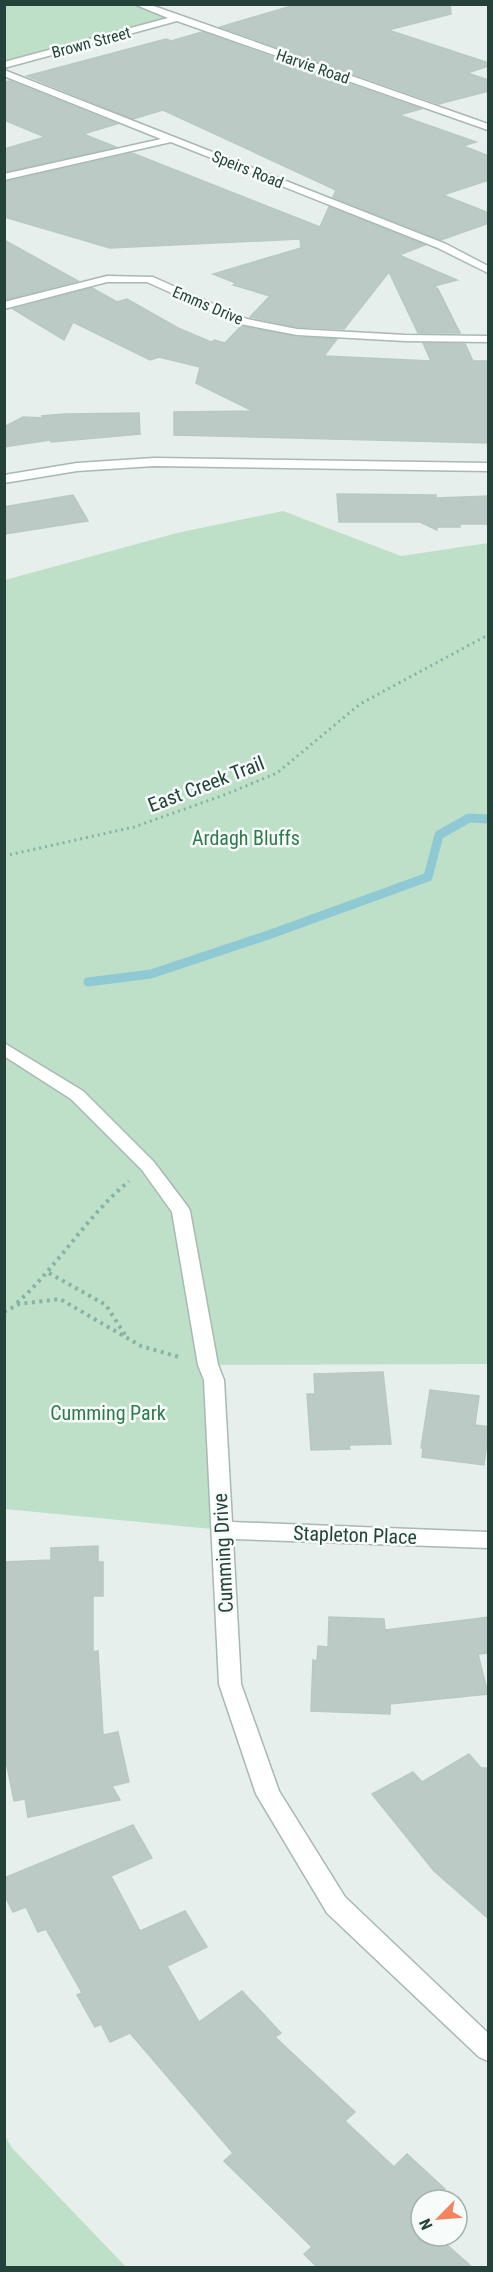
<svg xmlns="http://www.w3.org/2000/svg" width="493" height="2272" font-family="'Roboto Condensed',sans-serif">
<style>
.green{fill:#bfe0c8}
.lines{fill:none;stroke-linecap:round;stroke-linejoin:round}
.stream{stroke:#8ec9d4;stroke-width:9}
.building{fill:#bbcac4;stroke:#b8c9c2;stroke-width:1.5}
.minor-casing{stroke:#a8b8b2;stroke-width:3}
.path-far1{stroke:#86b3a5;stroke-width:3;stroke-dasharray:2 4;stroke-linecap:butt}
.path{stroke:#86b3a5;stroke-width:4;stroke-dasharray:3 4.5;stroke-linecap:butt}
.minor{fill:#fff;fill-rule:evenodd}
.labels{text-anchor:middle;stroke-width:5;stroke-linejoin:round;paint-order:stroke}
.far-street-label{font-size:16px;fill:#24423a;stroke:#f7fbf9}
.street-label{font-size:20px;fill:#24423a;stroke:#f7fbf9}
.park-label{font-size:20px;fill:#2d7a4b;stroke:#f7fbf9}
</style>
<rect width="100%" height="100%" fill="#e6efeb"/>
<g class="green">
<path d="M4 5H138L177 18 5 65Z"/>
<path d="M283 511 401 556 488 543V1364L208 1365 222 1530 5 1509V580L177 533Z"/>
<path d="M5 2136 12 2148 126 2267H5Z"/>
</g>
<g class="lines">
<path class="stream" d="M88 982 151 974 271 934 428 877 439 835 469 818 488 819"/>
</g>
<g class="building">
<path d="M298 4H450L451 14 388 30 489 63V66L467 73 489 80V91L439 104 220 27Z"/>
<path d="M202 32 421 109 399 115 476 142 463 146 489 156V180L443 195 489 213V223L441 240 333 197 336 190 163 110 133 119 27 76 166 39 171 41Z"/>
<path d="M10 81 117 124 83 134 116 147 4 172V149L45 137 4 120V82Z"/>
<path d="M132 153 320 227 329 207 425 245 399 255 457 280 434 286 438 289 460 333H418L389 272 344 329 297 327 250 317 270 296 233 285 236 283 213 274 301 248 300 239 110 248 4 217V182Z"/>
<path d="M4 240 78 281 4 300Z"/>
<path d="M92 288 117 302 127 299 178 328 211 342 214 340 225 343 241 326 297 337 337 339 324 356 431 361 423 343 465 344 473 361H489V443L174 435V412L253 411 196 383 200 367 159 357 150 360 73 322 64 340 13 309Z"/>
<path d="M139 413 140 434 51 442 50 440 4 447V427L23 417 43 418 42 416 65 414Z"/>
<path d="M337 494 436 495V498L489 496V524H460V527H437V530L420 522H339Z"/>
<path d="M73 495 88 521 4 534V507Z"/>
<path d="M383 1372 391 1444 349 1445 350 1449 311 1450 307 1394H315L314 1374Z"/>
<path d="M430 1390 479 1396 475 1425 489 1427 484 1465 422 1457 423 1448H421Z"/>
<path d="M98 1546V1562H103V1596H93V1652L98 1651 103 1735 118 1732 129 1782 112 1786 120 1800 28 1817 25 1799 14 1801 4 1751V1562L51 1560V1548Z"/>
<path d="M329 1617 384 1619 385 1630 489 1617V1653L478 1654 488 1694 390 1704V1714L311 1711 313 1660 317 1661 318 1646 328 1647Z"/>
<path d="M469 1754 481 1768H489V1919L434 1871 372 1794 413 1772 422 1782Z"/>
<path d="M133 1825 152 1858 111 1876 140 1931 185 1911 207 1947 167 1966 199 2022 242 1991 281 2033 275 2037 355 2112 345 2121 394 2167 407 2154 445 2189 434 2200H421V2213L416 2218 421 2222V2236H437L473 2268H318L304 2254 312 2247 224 2161 233 2153 130 2033 110 2042 101 2024 95 2027 77 1995 82 1993 46 1929 38 1932 26 1907 13 1912 4 1894V1878Z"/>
</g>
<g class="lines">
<defs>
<g id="minor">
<path d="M134 4H148L488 124V130L177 21 4 68V62L168 18Z"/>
<path d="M4 70 446 244 488 266V273L438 248 171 142 4 180V174L161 139 4 76Z"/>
<path d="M107 276 153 277 247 319 297 329 405 335 488 336V342L405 341 297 335 240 324 147 282H107L4 309V302Z"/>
<path d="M154 458 488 463V471L154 466 77 471 4 483V475L77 463Z"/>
<path d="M4 1043 83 1091 154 1162 188 1207 190 1211 218 1365 224 1380 232 1522 488 1532V1548L233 1539 241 1684 279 1791 345 1897 488 2033V2061L479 2057 327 1913 256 1794 219 1684 204 1380 198 1365 172 1212 142 1170 71 1099 4 1056Z"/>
</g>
</defs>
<use href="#minor" class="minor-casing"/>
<path class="path-far1" d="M4 856 134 827 224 795 277 773 360 704 488 635"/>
<g class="path">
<path d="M49 1273 106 1305 125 1335"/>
<path d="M17 1303C58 1266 86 1217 129 1181"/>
<path d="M4 1312 19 1304 60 1299 141 1346 179 1357"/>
</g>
<use href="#minor" class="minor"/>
</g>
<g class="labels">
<g class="far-street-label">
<text transform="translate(91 42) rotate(-15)" y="6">Brown Street</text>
<text transform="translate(313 66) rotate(19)" y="6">Harvie Road</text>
<text transform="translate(248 169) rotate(22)" y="6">Speirs Road</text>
<text transform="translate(208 305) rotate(23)" y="6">Emms Drive</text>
</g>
<g class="street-label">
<text transform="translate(206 784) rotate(-21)" y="7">East Creek Trail</text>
<text transform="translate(355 1535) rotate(2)" y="7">Stapleton Place</text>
<text transform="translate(223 1553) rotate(-93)" y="7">Cumming Drive</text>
</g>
<g class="park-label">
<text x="246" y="845">Ardagh Bluffs</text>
<text x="108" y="1420">Cumming Park</text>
</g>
</g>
<rect width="493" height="2272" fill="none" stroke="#24423a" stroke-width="12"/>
<g transform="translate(439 2218) rotate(245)"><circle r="28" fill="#f7fbf9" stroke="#a3b1ad" stroke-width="1.5"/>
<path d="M0-4.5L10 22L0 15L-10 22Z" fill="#f4845f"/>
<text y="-9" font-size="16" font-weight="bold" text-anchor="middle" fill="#24423a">N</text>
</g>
</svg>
